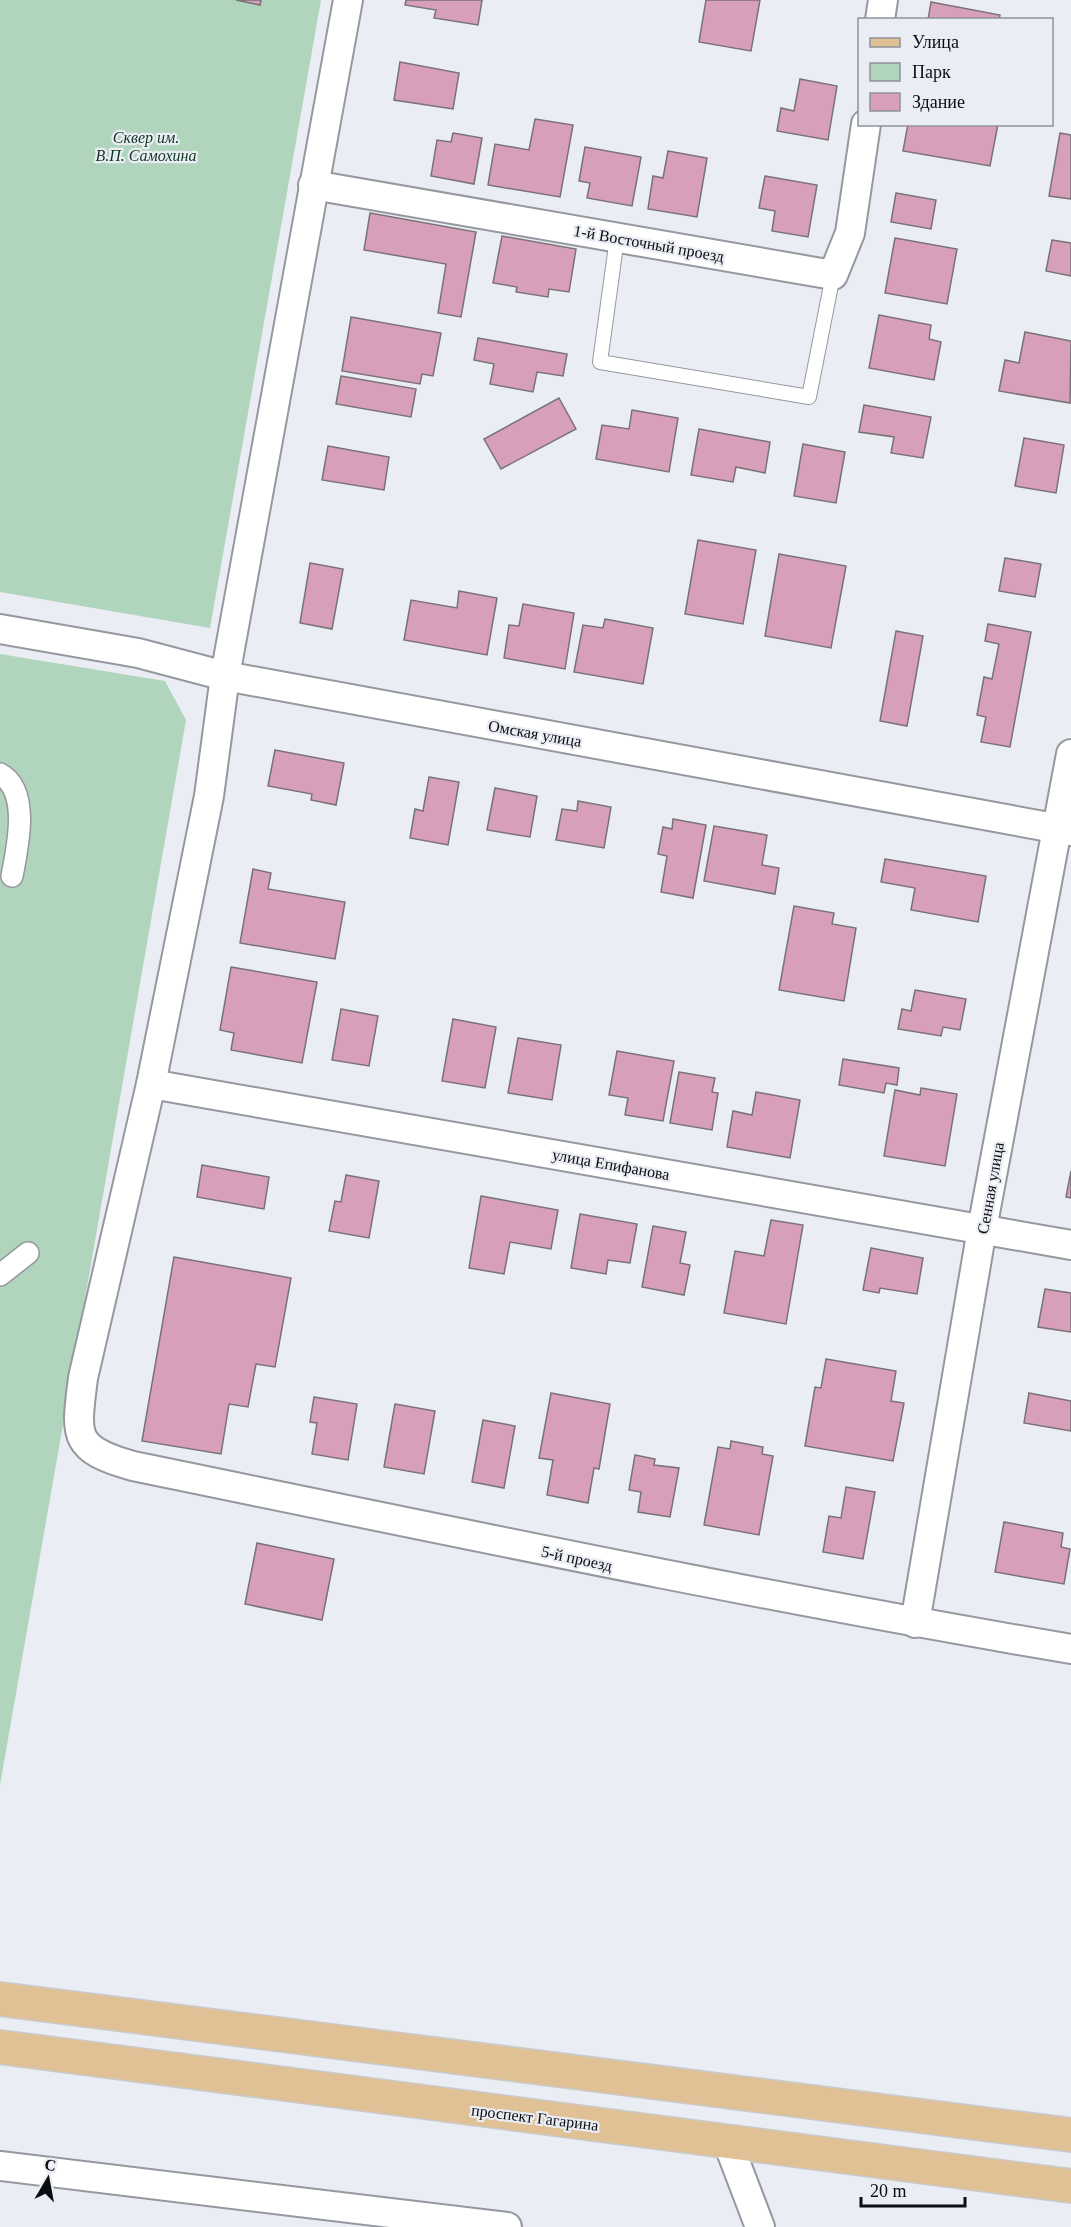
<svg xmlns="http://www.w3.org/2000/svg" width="1071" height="2227" font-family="'Times New Roman',serif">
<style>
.green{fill:#b1d4bc}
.building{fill:#d79fb9;stroke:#797275;stroke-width:1.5}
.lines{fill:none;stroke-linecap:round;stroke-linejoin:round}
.service-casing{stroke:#95989f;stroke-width:16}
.pedestrian-casing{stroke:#95989f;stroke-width:24}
.minor-casing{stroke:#95989f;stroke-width:32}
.primary-casing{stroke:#cacaca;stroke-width:36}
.service{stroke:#fff;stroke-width:14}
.pedestrian{stroke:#fff;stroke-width:21}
.minor{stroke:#fff;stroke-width:28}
.primary{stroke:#e0c095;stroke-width:33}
.labels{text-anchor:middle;stroke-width:4.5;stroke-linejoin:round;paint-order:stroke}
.park-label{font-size:16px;font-style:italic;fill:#0e3720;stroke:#eaedf4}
.street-label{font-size:16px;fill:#0c0d10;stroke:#eaedf4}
</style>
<rect width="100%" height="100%" fill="#eaedf4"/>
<g class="green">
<path d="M0 0H321L210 628 0 592Z"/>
<path d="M0 654 165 681 186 720 0 1785Z"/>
</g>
<g class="building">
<path d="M236 0H261L260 5Z"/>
<path d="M406 0H482L478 25 434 18 436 10 405 5Z"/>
<path d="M706 0H760L751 51 699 42Z"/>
<path d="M931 2 1000 15 999 20H928Z"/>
<path d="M400 62 459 73 453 109 394 100Z"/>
<path d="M800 79 837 86 828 140 777 131 781 108 794 111Z"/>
<path d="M535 119 573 125 560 197 488 185 495 144 529 150Z"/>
<path d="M908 124H998L990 166 903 151Z"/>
<path d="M453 133 482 138 474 184 431 176 437 140 451 142Z"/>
<path d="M1060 133 1071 135V199L1049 196Z"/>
<path d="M585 147 641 157 632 206 587 198 590 183 579 181Z"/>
<path d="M668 151 707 158 697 217 648 209 653 176 663 178Z"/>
<path d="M765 176 817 185 808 237 772 231 775 211 759 208Z"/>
<path d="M896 193 936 200 931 229 891 222Z"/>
<path d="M370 213 476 232 461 317 438 313 446 264 364 250Z"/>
<path d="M502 236 576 249 569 292 549 289 548 297 516 292 517 287 493 283Z"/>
<path d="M895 238 957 249 947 304 885 293Z"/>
<path d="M1052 240 1071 243V276L1046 271Z"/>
<path d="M879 315 931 325 929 339 941 342 934 380 869 368Z"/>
<path d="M351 317 441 333 433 376 422 374 420 384 342 371Z"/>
<path d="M1025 332 1071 341 1070 403 999 391 1005 360 1019 363Z"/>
<path d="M478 338 567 354 563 376 537 372 533 392 490 384 494 364 474 360Z"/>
<path d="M341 376 416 389 411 417 336 404Z"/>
<path d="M559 398 576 429 501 469 484 439Z"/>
<path d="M864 405 931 417 923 458 891 453 894 437 859 432Z"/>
<path d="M632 410 678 418 669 472 596 459 602 425 629 429Z"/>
<path d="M699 429 770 442 765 473 736 467 733 482 691 475Z"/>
<path d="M1024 438 1064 445 1056 493 1015 486Z"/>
<path d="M803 444 845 452 836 503 794 496Z"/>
<path d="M328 446 389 457 384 490 322 480Z"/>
<path d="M698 540 756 550 743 624 685 614Z"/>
<path d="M779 554 846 566 831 648 765 636Z"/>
<path d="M1005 558 1041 564 1035 597 999 591Z"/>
<path d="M310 563 343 569 332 629 300 623Z"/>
<path d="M459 591 497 598 487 655 404 640 411 600 457 608Z"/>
<path d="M523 604 574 613 565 669 504 658 509 625 519 626Z"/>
<path d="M605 619 653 628 643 684 574 672 583 625 603 628Z"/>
<path d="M988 624 1031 632 1010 747 981 742 986 717 977 715 984 677 992 679 999 644 985 641Z"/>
<path d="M896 631 923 636 907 726 880 721Z"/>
<path d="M275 750 344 763 336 805 311 800 312 794 268 786Z"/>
<path d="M429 777 459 782 448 845 410 838 415 809 423 811Z"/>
<path d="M495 788 537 796 530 837 487 830Z"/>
<path d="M578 801 611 807 604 848 556 840 562 809 577 811Z"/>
<path d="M673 819 706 825 693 898 661 892 667 856 658 854 663 827 672 829Z"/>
<path d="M714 826 767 835 762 865 779 868 775 894 704 881Z"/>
<path d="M885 859 986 876 978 922 911 910 915 888 881 882Z"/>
<path d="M253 869 271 873 268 889 345 902 335 959 240 943Z"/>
<path d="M794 906 834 913 832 924 856 928 844 1001 779 990Z"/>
<path d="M231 967 317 982 302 1063 231 1050 234 1033 220 1030Z"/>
<path d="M915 990 966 999 960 1030 943 1027 941 1036 898 1029 902 1009 911 1011Z"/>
<path d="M341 1009 378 1016 369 1066 332 1060Z"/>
<path d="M453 1019 496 1027 485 1088 442 1081Z"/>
<path d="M518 1038 561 1045 552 1100 508 1093Z"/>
<path d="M617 1051 674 1061 663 1121 625 1115 628 1098 609 1095Z"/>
<path d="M843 1059 899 1068 897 1085 886 1083 884 1093 839 1085Z"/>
<path d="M679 1072 715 1078 712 1092 718 1093 712 1130 670 1123Z"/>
<path d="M921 1088 957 1094 945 1166 884 1156 895 1090 920 1095Z"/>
<path d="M756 1092 800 1100 790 1158 727 1147 733 1111 752 1115Z"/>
<path d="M202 1165 269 1177 264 1209 197 1197Z"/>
<path d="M1071 1171V1198L1066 1197Z"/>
<path d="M346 1175 379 1181 369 1238 329 1231 335 1201 341 1202Z"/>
<path d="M481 1196 558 1210 551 1249 510 1242 504 1274 469 1268Z"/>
<path d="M580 1214 637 1224 630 1263 608 1260 606 1274 571 1268Z"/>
<path d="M771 1220 803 1225 786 1324 724 1313 735 1251 764 1256Z"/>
<path d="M653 1226 686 1232 680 1263 690 1265 684 1295 642 1287Z"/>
<path d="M871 1248 923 1258 917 1294 880 1288 879 1293 863 1290Z"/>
<path d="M174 1257 291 1278 275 1367 256 1364 248 1407 229 1404 221 1454 142 1441Z"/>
<path d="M1045 1289 1071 1293V1332L1038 1327Z"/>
<path d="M826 1359 896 1371 891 1401 904 1403 893 1461 805 1446 815 1387 821 1388Z"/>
<path d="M551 1393 610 1404 599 1469 594 1468 588 1503 547 1495 553 1460 539 1458Z"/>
<path d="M1029 1393 1071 1401V1431L1024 1423Z"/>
<path d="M314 1397 357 1404 348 1460 312 1454 317 1423 310 1422Z"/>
<path d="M395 1404 435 1411 424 1474 384 1467Z"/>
<path d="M483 1420 515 1426 504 1488 472 1482Z"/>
<path d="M731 1441 763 1447 762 1454 773 1456 759 1535 704 1525 718 1447 730 1449Z"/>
<path d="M635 1455 655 1459 654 1465 679 1468 670 1517 638 1512 641 1492 629 1490Z"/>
<path d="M846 1487 875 1492 863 1559 823 1552 829 1516 841 1518Z"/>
<path d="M1004 1522 1063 1533 1061 1547 1070 1549 1064 1584 995 1572Z"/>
<path d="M257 1543 334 1559 322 1620 245 1604Z"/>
</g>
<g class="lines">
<defs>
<path id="service" d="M617 238 600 362 809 397 833 275"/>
<g id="pedestrian">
<path d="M0 774C31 791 17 849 12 876"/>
<path d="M0 1275 28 1253"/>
</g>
<g id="minor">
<path d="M348 0 225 676 209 796 151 1084 83 1378C76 1435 71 1449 133 1466 445 1530 757 1596 1071 1649"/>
<path d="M880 20 883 0"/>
<path d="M313 185 833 275 850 233 866 124"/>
<path d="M0 629 138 653 225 676 1071 831"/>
<path d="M151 1084 1071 1245"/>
<path d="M915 1623 982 1229 1071 754"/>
<path d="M728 2143 760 2227"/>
<path d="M0 2166 507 2227"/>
</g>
<g id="primary">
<path d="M0 1999 1071 2135"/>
<path d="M0 2047 1071 2186"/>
</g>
</defs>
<use href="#service" class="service-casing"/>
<use href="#pedestrian" class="pedestrian-casing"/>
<use href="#minor" class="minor-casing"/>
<use href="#primary" class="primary-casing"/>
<use href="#service" class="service"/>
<use href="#pedestrian" class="pedestrian"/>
<use href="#minor" class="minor"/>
<use href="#primary" class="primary"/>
</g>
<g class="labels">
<g class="park-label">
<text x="146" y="143">Сквер им.<tspan x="146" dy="18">В.П. Самохина</tspan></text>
</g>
<g class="street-label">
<text transform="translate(649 243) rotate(10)" y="6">1-й Восточный проезд</text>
<text transform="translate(535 733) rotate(10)" y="6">Омская улица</text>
<text transform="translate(611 1164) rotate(10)" y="6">улица Епифанова</text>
<text transform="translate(990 1188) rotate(-80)" y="6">Сенная улица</text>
<text transform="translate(577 1558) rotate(12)" y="6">5-й проезд</text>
<text transform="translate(535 2117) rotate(7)" y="6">проспект Гагарина</text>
</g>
</g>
<rect x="858" y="18" width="195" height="108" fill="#eaedf4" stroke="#919399" stroke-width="1.5"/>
<rect x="870" y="38" width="30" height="9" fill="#e0c095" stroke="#919399" stroke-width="1.5"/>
<text x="912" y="48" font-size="18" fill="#0c0d10">Улица</text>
<rect x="870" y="63" width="30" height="18" fill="#b1d4bc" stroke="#919399" stroke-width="1.5"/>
<text x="912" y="78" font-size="18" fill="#0c0d10">Парк</text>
<rect x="870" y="93" width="30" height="18" fill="#d79fb9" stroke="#919399" stroke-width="1.5"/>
<text x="912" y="108" font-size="18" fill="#0c0d10">Здание</text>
<g transform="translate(48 2179) rotate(10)" stroke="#eaedf4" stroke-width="4.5" paint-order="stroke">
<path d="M0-4.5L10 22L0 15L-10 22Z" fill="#0c0d10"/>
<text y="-9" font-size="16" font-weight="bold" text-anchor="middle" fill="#0c0d10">С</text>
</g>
<path d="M861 2197v9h104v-9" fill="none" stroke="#0c0d10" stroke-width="3"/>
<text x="870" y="2197" font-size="18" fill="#0c0d10" stroke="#eaedf4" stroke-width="4.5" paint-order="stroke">20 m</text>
</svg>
